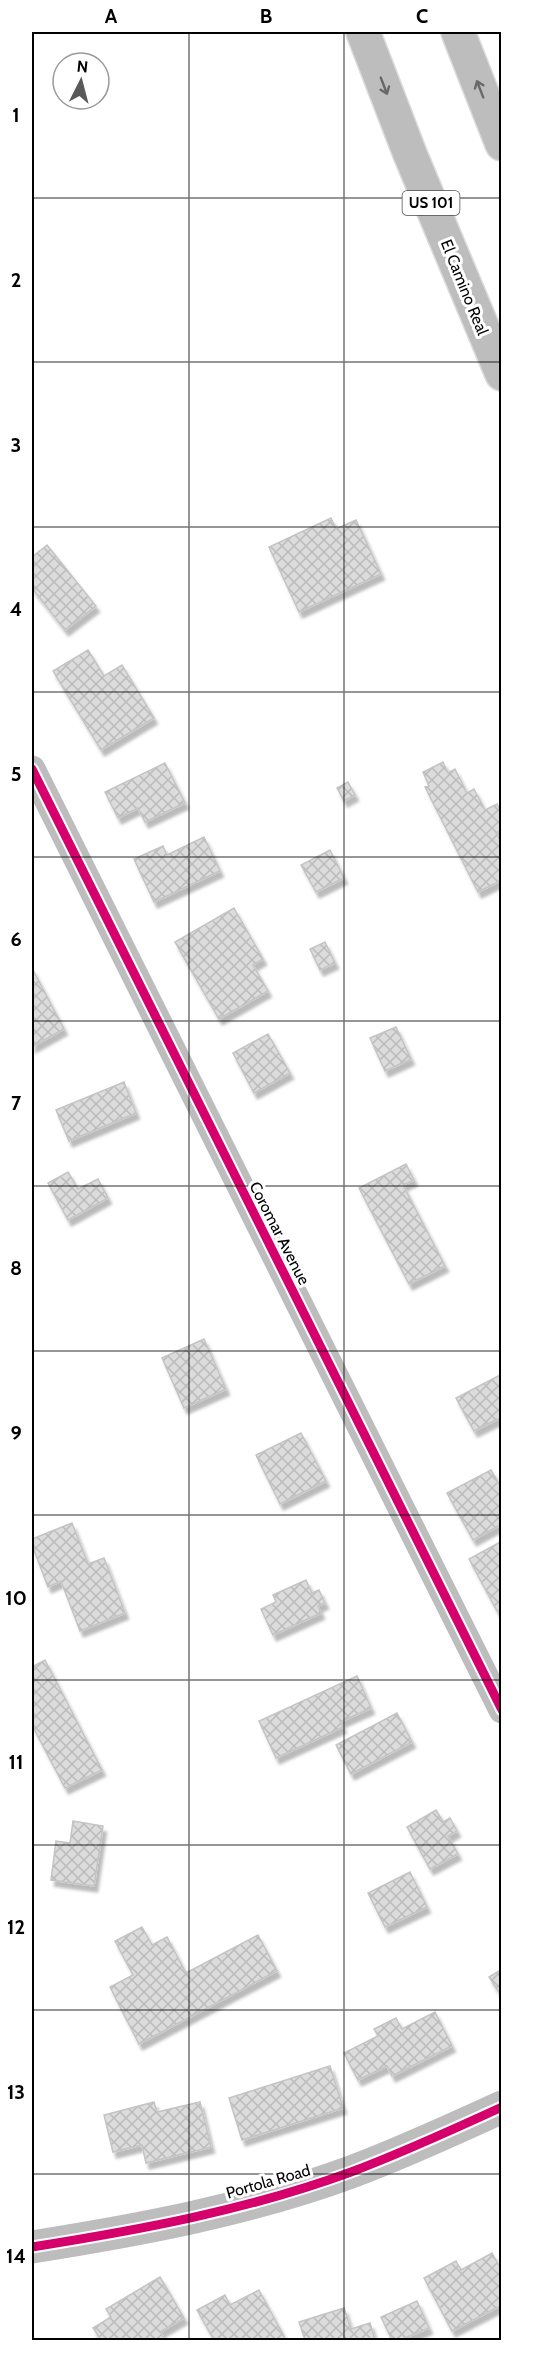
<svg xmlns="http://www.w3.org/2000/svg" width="533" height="2372" font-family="Cabin,sans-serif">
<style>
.building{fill:url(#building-cross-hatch);stroke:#c4c4c4;stroke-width:1.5;filter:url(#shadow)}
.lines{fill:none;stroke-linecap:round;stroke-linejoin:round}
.motorway-casing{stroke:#dbdbdb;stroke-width:36}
.minor{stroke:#bdbdbd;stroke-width:27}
.tertiary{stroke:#bdbdbd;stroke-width:33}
.motorway{stroke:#bdbdbd;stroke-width:33}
.cycleway-casing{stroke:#fff;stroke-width:13}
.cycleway{stroke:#d6006c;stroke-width:9}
.oneway{stroke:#686868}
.grid{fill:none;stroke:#000;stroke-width:1.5;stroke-opacity:0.55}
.labels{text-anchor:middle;stroke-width:6;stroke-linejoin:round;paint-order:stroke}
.shield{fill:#fff;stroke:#4c4c4c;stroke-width:1.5}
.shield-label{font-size:15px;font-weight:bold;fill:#000}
.street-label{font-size:16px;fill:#000;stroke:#fff}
.neatline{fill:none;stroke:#000;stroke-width:2}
.grid-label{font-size:20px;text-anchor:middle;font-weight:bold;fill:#000}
</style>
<defs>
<pattern id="building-cross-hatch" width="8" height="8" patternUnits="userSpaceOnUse" patternTransform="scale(1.5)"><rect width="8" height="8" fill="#dcdcdc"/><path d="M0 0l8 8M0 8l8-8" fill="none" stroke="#bbb"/></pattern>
<filter id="shadow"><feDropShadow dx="3.5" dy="6" stdDeviation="1.5" flood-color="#0004"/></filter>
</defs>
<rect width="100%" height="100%" fill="#fff"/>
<g class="building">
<path d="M331 518 336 529 356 520 381 574 299 612 269 547Z"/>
<path d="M47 545 96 606 65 630 32 588V557Z"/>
<path d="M88 650 104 676 122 665 154 718 101 750 53 671Z"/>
<path d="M443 762 448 773 455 769 467 793 474 789 485 810 497 804 502 814V830L496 833 502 843V880L478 892 425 787 429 786 423 772Z"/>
<path d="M165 763 185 803 145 822 138 808 118 818 105 792Z"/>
<path d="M348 782 355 795 344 801 337 788Z"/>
<path d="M204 837 220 871 154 902 134 859 163 846 167 855Z"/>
<path d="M330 850 344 878 316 892 301 865Z"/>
<path d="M234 908 263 959 253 965 268 991 219 1019 175 942Z"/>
<path d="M325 942 335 963 320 970 310 949Z"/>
<path d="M32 968 64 1029 32 1047Z"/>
<path d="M396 1027 411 1059 385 1071 370 1038Z"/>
<path d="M268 1034 290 1073 254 1093 233 1053Z"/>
<path d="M124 1082 136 1113 69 1141 56 1110Z"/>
<path d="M406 1164 414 1180 403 1185 445 1266 409 1284 359 1188Z"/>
<path d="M68 1172 78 1189 98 1179 108 1198 68 1220 48 1183Z"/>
<path d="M204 1339 226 1389 184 1408 162 1358Z"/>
<path d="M502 1374V1417L474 1431 456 1398Z"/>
<path d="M301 1433 326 1481 280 1504 256 1455Z"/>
<path d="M491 1470 502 1489V1524L473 1540 447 1493Z"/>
<path d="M72 1523 88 1564 104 1558 125 1613 80 1631 61 1581 48 1587 32 1545V1539Z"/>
<path d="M502 1541V1608L497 1611 469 1559Z"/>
<path d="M306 1580 312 1593 319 1590 325 1603 318 1606 321 1613 273 1635 261 1609 276 1602 273 1595Z"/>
<path d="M45 1660 102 1770 65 1788 32 1725V1667Z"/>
<path d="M357 1676 371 1708 340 1722 343 1727 276 1758 259 1721Z"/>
<path d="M397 1713 412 1742 351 1774 336 1745Z"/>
<path d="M436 1810 443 1822 450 1818 457 1831 448 1836 458 1854 430 1869 407 1827Z"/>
<path d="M73 1821 103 1826 94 1886 51 1880 56 1841 70 1843Z"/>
<path d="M410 1872 427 1907 385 1927 368 1893Z"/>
<path d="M142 1927 152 1945 167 1937 186 1973 258 1935 277 1971 139 2044 110 1987 133 1975 115 1941Z"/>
<path d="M502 1969V1997L489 1977Z"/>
<path d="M435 2012 452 2046 392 2076 387 2066 358 2080 344 2053 378 2036 374 2029 396 2018 402 2029Z"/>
<path d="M330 2066 343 2108 242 2140 229 2098Z"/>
<path d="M154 2102 157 2112 200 2102 211 2147 146 2163 142 2145 113 2152 104 2115Z"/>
<path d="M492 2253 502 2271V2305L452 2331 424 2278 456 2261 461 2270Z"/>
<path d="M160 2277 184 2318 160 2332 165 2340H101L93 2328 111 2317 106 2309Z"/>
<path d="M259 2290 286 2340H214L197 2310 225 2295 230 2305Z"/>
<path d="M417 2301 429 2328 400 2340H392L381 2317Z"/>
<path d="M344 2308 351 2329 370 2323 375 2340H305L299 2322Z"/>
</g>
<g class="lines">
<defs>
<g id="motorway">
<path d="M363 32 410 154 502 374"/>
<path d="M458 32 502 144"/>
</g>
</defs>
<use href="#motorway" class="motorway-casing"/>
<path class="minor" d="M32 769 502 1710"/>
<path class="tertiary" d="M32 2247C139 2230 248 2210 351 2172 402 2153 452 2130 502 2107"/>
<use href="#motorway" class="motorway"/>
<defs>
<g id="cycleway">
<path d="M32 769 502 1710"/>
<path d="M32 2247C139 2230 248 2210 351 2172 402 2153 452 2130 502 2107"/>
</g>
</defs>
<use href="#cycleway" class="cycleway-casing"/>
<use href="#cycleway" class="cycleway"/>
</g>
<defs><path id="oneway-shaft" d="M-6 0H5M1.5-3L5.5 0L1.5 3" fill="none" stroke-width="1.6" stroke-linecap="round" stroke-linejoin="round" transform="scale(1.5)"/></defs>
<g class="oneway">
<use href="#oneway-shaft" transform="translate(384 86) rotate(69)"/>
<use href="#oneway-shaft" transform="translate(480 89) rotate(-111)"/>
</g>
<path class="grid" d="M189 32V2340M344 32V2340M32 198H502M32 362H502M32 527H502M32 692H502M32 857H502M32 1021H502M32 1186H502M32 1351H502M32 1515H502M32 1680H502M32 1845H502M32 2010H502M32 2174H502"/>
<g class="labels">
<rect class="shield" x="402.5" y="191" width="57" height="24" rx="4.5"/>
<g class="shield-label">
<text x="431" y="208">US 101</text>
</g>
<g class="street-label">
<text transform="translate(465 287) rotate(68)" y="6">El Camino Real</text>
<text transform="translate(280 1233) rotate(63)" y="6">Coromar Avenue</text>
<text transform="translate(268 2181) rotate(-16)" y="6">Portola Road</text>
</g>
</g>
<rect width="533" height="2372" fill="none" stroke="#ffffff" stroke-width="66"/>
<g transform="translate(81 81) rotate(6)"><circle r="28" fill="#ffffff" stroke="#999999" stroke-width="1.5"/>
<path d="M0-4.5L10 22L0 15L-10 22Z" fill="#595959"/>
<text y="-9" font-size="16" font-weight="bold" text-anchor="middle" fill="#000000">N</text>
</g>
<rect x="33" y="33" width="467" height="2306" class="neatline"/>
<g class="grid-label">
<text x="111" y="23">A</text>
<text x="266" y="23">B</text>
<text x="422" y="23">C</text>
<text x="16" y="122">1</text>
<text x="16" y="287">2</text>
<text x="16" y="452">3</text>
<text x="16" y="616">4</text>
<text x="16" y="781">5</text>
<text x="16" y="946">6</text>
<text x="16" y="1110">7</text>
<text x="16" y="1275">8</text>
<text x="16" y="1440">9</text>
<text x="16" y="1605">10</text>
<text x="16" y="1769">11</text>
<text x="16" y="1934">12</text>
<text x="16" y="2099">13</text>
<text x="16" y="2263">14</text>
</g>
</svg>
